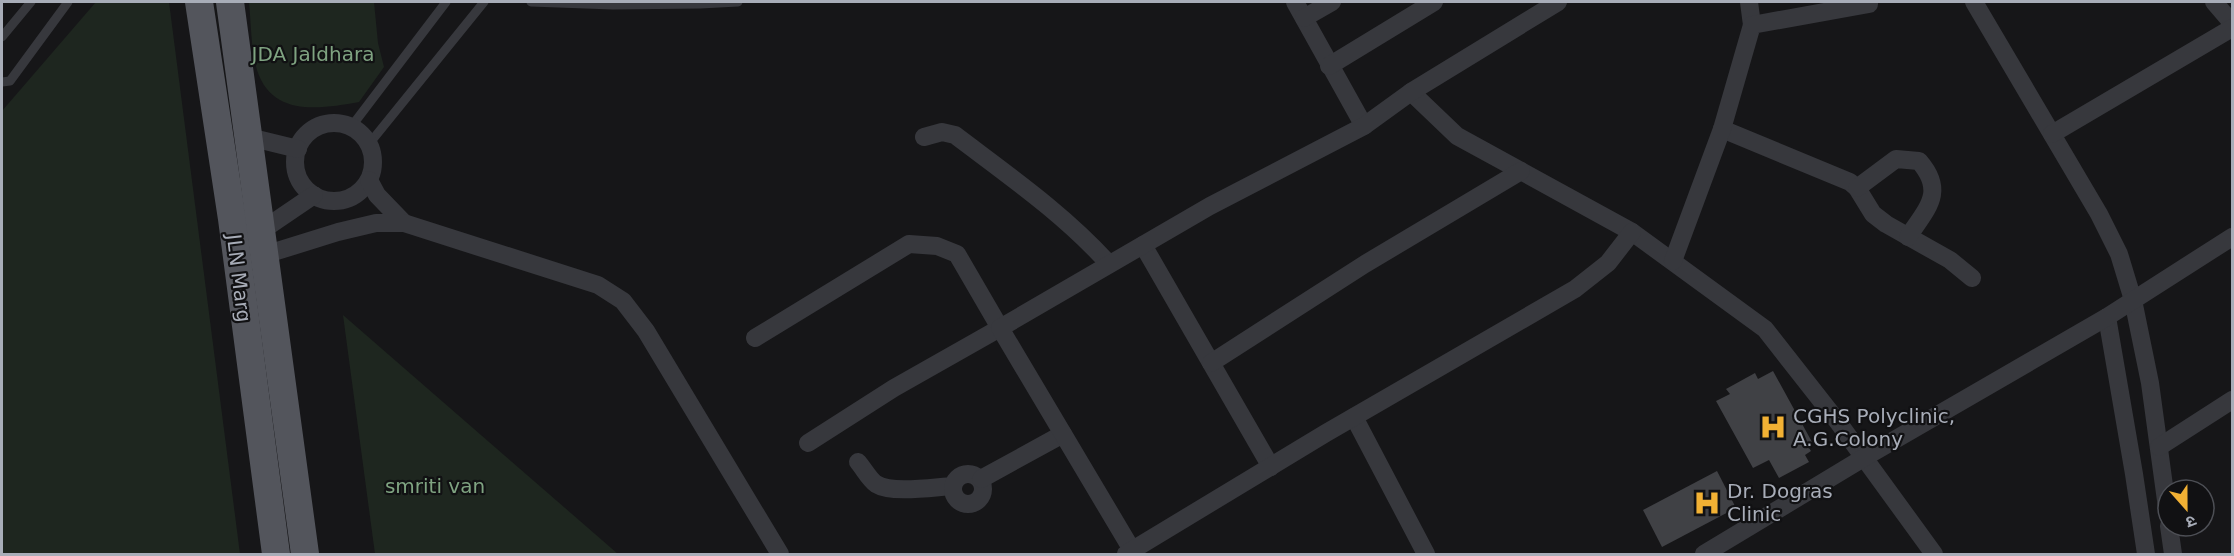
<svg xmlns="http://www.w3.org/2000/svg" width="2234" height="556" font-family="'DejaVu Sans','Noto Sans Devanagari',sans-serif">
<style>
.green{fill:#1e261f}
.building{fill:#404145}
.lines{fill:none;stroke-linecap:round;stroke-linejoin:round}
.service{stroke:#37383d;stroke-width:9}
.minor{stroke:#37383d;stroke-width:18}
.primary{stroke:#53555c;stroke-width:28}
.labels{text-anchor:middle;stroke-width:4.5;stroke-linejoin:round;paint-order:stroke}
.park-label{font-size:20px;fill:#7fa381;stroke:#111113}
.street-label{font-size:20px;fill:#a8adb8;stroke:#111113}
.poi-label{font-size:20px;fill:#a8adb8;stroke:#111113;text-anchor:start}
</style>
<rect width="100%" height="100%" fill="#161618"/>
<g class="green">
<path d="M96 2H169L240 554H2V111Z"/>
<path d="M249 2H374L378 43 384 67 359 102C320 109 272 117 257 70 251 51 251 22 249 2Z"/>
<path d="M343 315 618 554H375Z"/>
</g>
<g class="building">
<path d="M1773 371 1812 442 1807 445 1811 451 1805 455 1809 462 1779 478 1769 460 1753 468 1716 401 1730 394 1726 389 1755 373 1758 379Z"/>
<path d="M1717 471 1736 508 1662 547 1643 510Z"/>
</g>
<g class="lines">
<g class="service">
<path d="M531 2 613 5 700 4 738 2"/>
<path d="M2 37 31 2"/>
<path d="M2 82 10 81 68 2"/>
<path d="M351 127 446 2"/>
<path d="M369 144 484 2"/>
</g>
<g class="minor">
<path d="M1295 2 1364 126"/>
<path d="M1749 2 1752 25"/>
<path d="M1974 2 2099 214 2119 254 2133 300 2150 383 2168 515"/>
<path d="M2214 2 2232 23"/>
<path d="M1304 18 1332 2"/>
<path d="M1329 66 1434 2"/>
<path d="M1411 92 1457 136 1632 232 1765 329 1838 422 1934 554"/>
<circle cx="334" cy="162" r="39"/>
<path d="M1722 129 1850 182 1857 188 1873 214 1886 224 1950 260 1972 278"/>
<path d="M2052 134 2232 28"/>
<path d="M249 137 298 149"/>
<path d="M924 137 942 132 955 135C1009 176 1064 214 1109 264"/>
<path d="M369 180 377 195 404 223"/>
<path d="M1857 188 1896 159 1919 161C1946 192 1927 208 1908 237"/>
<path d="M261 231 314 195"/>
<path d="M1143 245 1271 467"/>
<path d="M264 255 338 232 376 223H404L598 285 623 301 646 331 780 554"/>
<path d="M1673 261 1722 129 1752 25 1869 4"/>
<path d="M2107 317 2134 474 2146 554"/>
<path d="M755 338 909 244 937 246 957 254 1000 328 894 388 808 443"/>
<path d="M1211 363 1365 264 1521 171"/>
<path d="M1354 417 1426 554"/>
<path d="M2159 447 2232 400"/>
<path d="M858 462C864 469 869 479 876 484 892 494 934 487 953 486"/>
<circle cx="968" cy="489" r="15"/>
<path d="M981 479 1063 434"/>
<path d="M2169 526 2173 554"/>
<path d="M1132 550 1000 328 1210 206 1364 126 1411 92 1558 2"/>
<path d="M1126 554 1326 433 1575 289 1608 263 1632 232"/>
<path d="M1704 554 1865 457 2107 317 2232 237"/>
</g>
<g class="primary">
<path d="M199 2 232 219 276 554"/>
<path d="M230 2 305 554"/>
</g>
</g>
<defs>
<symbol id="hospital-bare" viewBox="-9 -9 18 18"><path d="M-5-5h3v3.5h4V-5h3V5h-3V1.5h-4V5h-3Z" fill="#f2b134" stroke="#111113" stroke-width="2.5" paint-order="stroke"/></symbol>
</defs>
<g fill-rule="evenodd">
<use href="#hospital-bare" x="1754" y="408" width="38" height="38"/>
<use href="#hospital-bare" x="1688" y="484" width="38" height="38"/>
</g>
<g class="labels">
<g class="park-label">
<text x="313" y="61">JDA Jaldhara</text>
<text x="435" y="493">smriti van</text>
</g>
<g class="street-label">
<text transform="translate(239 278) rotate(83)" y="7">JLN Marg</text>
</g>
<g class="poi-label">
<text x="1793" y="423">CGHS Polyclinic,<tspan x="1793" dy="23">A.G.Colony</tspan></text>
<text x="1727" y="498">Dr. Dogras<tspan x="1727" dy="23">Clinic</tspan></text>
</g>
</g>
<rect width="2234" height="556" fill="none" stroke="#a8adb8" stroke-width="6"/>
<g transform="translate(2186 508) rotate(159)"><circle r="28" fill="#111113" stroke="#4d4f55" stroke-width="1.5"/>
<path d="M0-4.5L10 22L0 15L-10 22Z" fill="#f2b134"/>
<text y="-9" font-size="16" font-weight="bold" text-anchor="middle" fill="#a8adb8">उ</text>
</g>
</svg>
